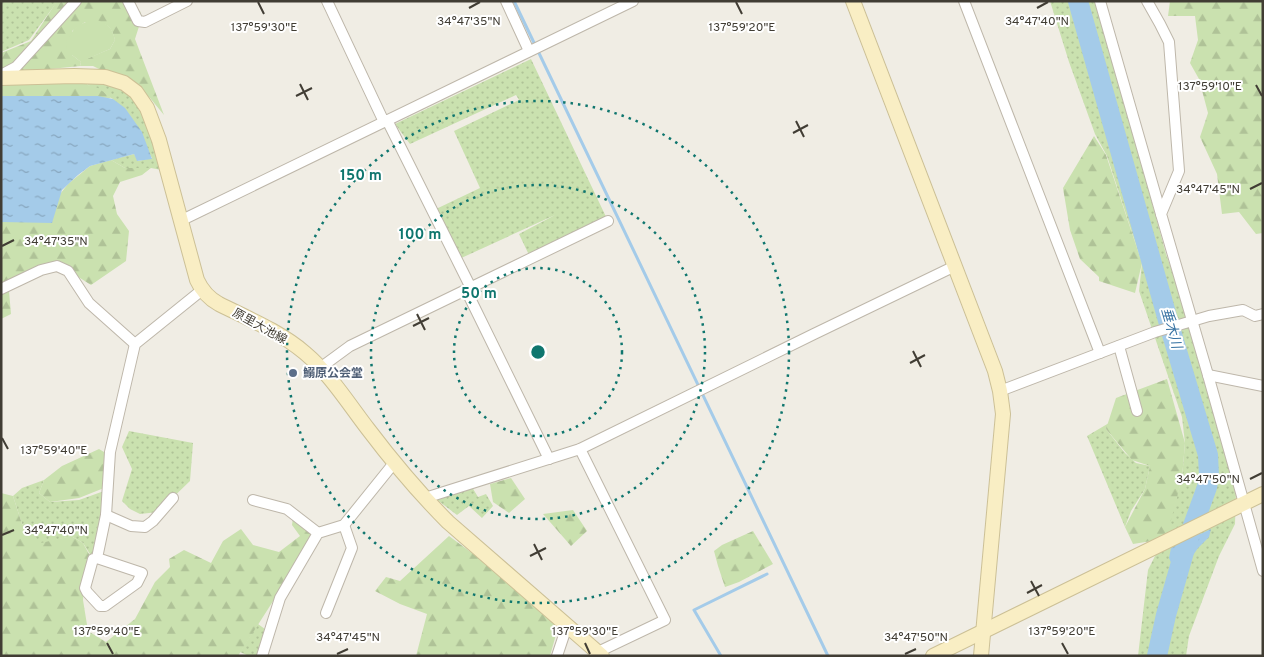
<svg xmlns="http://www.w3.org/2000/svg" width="1264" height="657" font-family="Overpass,'Noto Sans JP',sans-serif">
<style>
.grass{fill:url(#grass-dots)}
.forest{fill:url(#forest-firs)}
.park{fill:#cae1af}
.water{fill:url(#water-ripples)}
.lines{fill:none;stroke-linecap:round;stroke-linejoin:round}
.stream{stroke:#a4cbe9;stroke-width:3}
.river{stroke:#a4cbe9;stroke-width:20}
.street-casing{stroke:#beb7aa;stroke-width:12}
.secondary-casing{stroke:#ccc096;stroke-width:16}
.street{stroke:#fff;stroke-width:10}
.secondary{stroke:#f9eec4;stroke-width:14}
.ticks{fill:none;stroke:#413d34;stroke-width:2}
.ring{fill:none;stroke:#0f766e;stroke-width:2.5;stroke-dasharray:2.5 5}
.service-dot{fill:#5c6f8a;stroke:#fff;stroke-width:2}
.labels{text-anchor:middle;stroke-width:4;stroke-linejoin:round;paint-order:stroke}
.street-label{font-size:12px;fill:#413d34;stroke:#fff}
.service-label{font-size:12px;font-weight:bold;fill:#4e5e75;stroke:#fff;text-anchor:start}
.water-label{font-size:14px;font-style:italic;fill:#3873a3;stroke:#fff}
.ticks-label{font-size:12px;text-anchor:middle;fill:#413d34;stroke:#fff;stroke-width:4;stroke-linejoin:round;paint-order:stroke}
.centre{fill:#0f766e;stroke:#fff;stroke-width:2.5}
.ring-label{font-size:15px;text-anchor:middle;font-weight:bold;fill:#0f766e;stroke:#fff;stroke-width:4;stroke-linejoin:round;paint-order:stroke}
</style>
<defs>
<pattern id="grass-dots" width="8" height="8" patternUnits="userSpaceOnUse" patternTransform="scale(1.25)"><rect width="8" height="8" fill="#cae1af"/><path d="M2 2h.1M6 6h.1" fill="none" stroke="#afc297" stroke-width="1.8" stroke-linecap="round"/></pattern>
<pattern id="forest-firs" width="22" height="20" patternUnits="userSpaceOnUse" patternTransform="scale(1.25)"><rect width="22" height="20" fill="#cae1af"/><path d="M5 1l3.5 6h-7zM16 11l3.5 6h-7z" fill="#afc297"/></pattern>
<pattern id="water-ripples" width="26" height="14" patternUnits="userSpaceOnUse" patternTransform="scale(1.25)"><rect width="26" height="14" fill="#a4cbe9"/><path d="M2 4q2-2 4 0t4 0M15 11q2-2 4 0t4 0" fill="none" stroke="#87a6be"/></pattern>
</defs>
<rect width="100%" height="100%" fill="#f0ede4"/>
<g class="grass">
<path d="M1 1H57V2L29 40 1 52Z"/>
<path d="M1050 1H1097L1166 254 1198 345 1236 492 1235 524 1219 556 1189 636 1186 656H1138L1148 570 1166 534 1182 478 1185 443 1182 417 1139 291 1142 263 1107 156 1095 134 1069 62Z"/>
<path d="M531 59 608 221 529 255 519 234 555 215 457 260 436 209 480 188 454 131 519 100 516 95 410 144 395 124Z"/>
<path d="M83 78 135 92 167 171 151 168H125L111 160 134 154 138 161 152 158 113 99 88 85Z"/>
<path d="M1109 423 1106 429 1125 453 1136 463 1150 466 1145 489 1131 511 1125 527 1087 436Z"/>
<path d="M129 431 193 443 190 481 158 512 140 514 130 509 122 501 132 469 122 447Z"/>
<path d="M44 480 39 493 50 502 79 500 104 491 106 515 93 559 83 543 71 536 41 544 22 524 13 496 22 488Z"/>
<path d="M472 487 478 497 486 494 493 506 482 518 469 506 457 515 436 499Z"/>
<path d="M258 624 269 632 262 656H249L240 652Z"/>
</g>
<g class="forest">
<path d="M57 1H131L127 13 140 11 142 17 135 39 164 115 150 98 133 86 93 66H87L86 64V59L110 49 115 40C110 20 102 24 85 22L72 31V55L81 62 80 66 1 74V53L31 41Z"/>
<path d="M1170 1H1263V233L1256 234 1239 212 1222 214 1217 174 1200 137 1208 113 1199 79 1190 63 1198 40 1195 16H1168Z"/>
<path d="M81 76 88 85 98 88 111 98 1 96V78Z"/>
<path d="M1094 136 1106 155 1142 263 1135 293 1099 281V277L1080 259 1070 230 1063 188Z"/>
<path d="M111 160 125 168H151L142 175 120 182 113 196 117 214 129 231 126 261 91 285 58 264 33 274 9 291 11 314 1 319V210L45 213 68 184 90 166Z"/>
<path d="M1167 379 1185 443 1182 478 1168 532 1158 540 1133 544 1125 527 1145 489 1150 466 1132 460 1106 429 1116 398Z"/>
<path d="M99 449 104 452V488L79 498 50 502 39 493 44 480 62 466Z"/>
<path d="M511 478 525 499 509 513 493 502 490 484Z"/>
<path d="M1 493 13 496 22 524 41 543 71 536 83 543 96 567 84 584 83 600 88 631 106 642 135 619 155 582 170 567 169 559 184 550 211 563 223 541 241 529 253 545 279 552 300 536 292 525 293 518 312 532 298 562 238 656H1Z"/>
<path d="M573 510 587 531 571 546 543 514Z"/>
<path d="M753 531 773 564 739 582 725 587 718 566 714 551 722 545Z"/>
<path d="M449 536 480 559 559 624 550 656H416L427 614 400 604 375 591 386 577 400 581Z"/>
</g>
<path class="park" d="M95 19C108 25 112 26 115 40L110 49 87 59V66H80L81 62 72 55 66 48 67 40C69 38 70 35 72 32 76 25 87 21 95 19Z"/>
<g class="water">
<path d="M1 96H98L113 99 125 108 142 132 152 159 137 161 134 154 90 166 78 175 62 190 52 223 1 222Z"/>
<path d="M1211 529 1209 537 1198 548 1189 561 1176 600 1171 598 1177 576 1169 558 1171 548Z"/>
</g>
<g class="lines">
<g class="stream">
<path d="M514 1 828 656"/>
<path d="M721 656 694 610 767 574"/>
</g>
<path class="river" d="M1078 1 1171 331 1208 455 1209 476 1207 487 1186 545 1166 615 1157 656"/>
<defs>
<g id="street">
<path d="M128 1 138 21 145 22 187 1"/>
<path d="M327 1 384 122"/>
<path d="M506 1 529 51"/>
<path d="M964 1 1100 353"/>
<path d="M1100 1 1161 214"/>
<path d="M1147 1 1160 24 1169 42 1179 171 1161 214 1208 375 1263 571"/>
<path d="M1 75 16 67 76 1"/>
<path d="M387 120 471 288"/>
<path d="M180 221 633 1"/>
<path d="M1 289 41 270 57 266 68 271 89 303 135 344"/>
<path d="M466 290 549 459"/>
<path d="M1119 346 1137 411"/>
<path d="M320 368 350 346 608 221"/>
<path d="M1208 375 1263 386"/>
<path d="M1000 391 1155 332 1209 316 1243 310 1255 316 1263 314"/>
<path d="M580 449 665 620 598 652"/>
<path d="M425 498 580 449 814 334 955 266"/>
<path d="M253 500 287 509 318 533"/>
<path d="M106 515 131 526 145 527 153 521 173 498"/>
<path d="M97 558 142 573 137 583 105 606H100L87 592 85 588 93 559 97 558 106 515 110 452 135 344 202 290"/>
<path d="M326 613 352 548 344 525"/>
<path d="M262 656 280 598 318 533 344 525 394 463"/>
<path d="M557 656 567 626"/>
</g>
<g id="secondary">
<path d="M853 1 995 371 1000 391 1003 414 981 656"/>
<path d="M1 78 74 76 105 77 124 83 136 92 147 108 159 140 197 280C202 291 208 298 219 304 249 319 279 331 305 353 330 374 348 403 368 429 393 462 419 493 448 522L602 656"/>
<path d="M933 656 1263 494"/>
</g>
</defs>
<use href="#street" class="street-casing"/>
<use href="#secondary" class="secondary-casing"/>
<use href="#street" class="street"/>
<use href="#secondary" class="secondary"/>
</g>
<path class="ticks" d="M258 2 264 14M736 2 742 14M469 8 480 2M1037 8 1048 2M300 84 308 100M1256 85 1262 96M296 96 312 88M796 121 804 137M793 133 808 125M1250 189 1262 183M2 246 14 240M417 314 425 330M413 326 429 318M913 351 921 367M910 363 925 355M2 438 8 449M1250 479 1262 473M2 535 14 530M534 544 542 560M530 556 546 548M1031 581 1039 596M1027 593 1042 585M107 643 113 654M585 643 590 654M1062 643 1068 654M337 654 348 649M905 654 916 649"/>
<g class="ring">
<circle cx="538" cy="352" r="84"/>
<circle cx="538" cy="352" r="167"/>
<circle cx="538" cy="352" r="251"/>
</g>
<circle class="service-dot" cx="293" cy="373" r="5"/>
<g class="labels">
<g class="street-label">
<text transform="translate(260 326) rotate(29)" y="4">原里大池線</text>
</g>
<g class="service-label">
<text x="303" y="377">鰯原公会堂</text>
</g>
<g class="water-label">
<text transform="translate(1172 328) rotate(74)" y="5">垂木川</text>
</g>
</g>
<g class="ticks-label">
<text x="469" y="25">34°47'35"N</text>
<text x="1037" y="25">34°47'40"N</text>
<text x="264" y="31">137°59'30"E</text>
<text x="742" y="31">137°59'20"E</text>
<text x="1210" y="90">137°59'10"E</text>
<text x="1208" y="193">34°47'45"N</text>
<text x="56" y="245">34°47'35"N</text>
<text x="54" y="454">137°59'40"E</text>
<text x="1208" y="483">34°47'50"N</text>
<text x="56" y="534">34°47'40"N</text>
<text x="107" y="635">137°59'40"E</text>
<text x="585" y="635">137°59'30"E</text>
<text x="1062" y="635">137°59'20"E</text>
<text x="348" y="641">34°47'45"N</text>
<text x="916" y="641">34°47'50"N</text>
</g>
<circle cx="538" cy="352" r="8" class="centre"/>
<g class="ring-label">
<text x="361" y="180">150 m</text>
<text x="420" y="239">100 m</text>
<text x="479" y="298">50 m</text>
</g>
<rect width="1264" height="657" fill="none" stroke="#413d34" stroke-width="5"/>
</svg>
